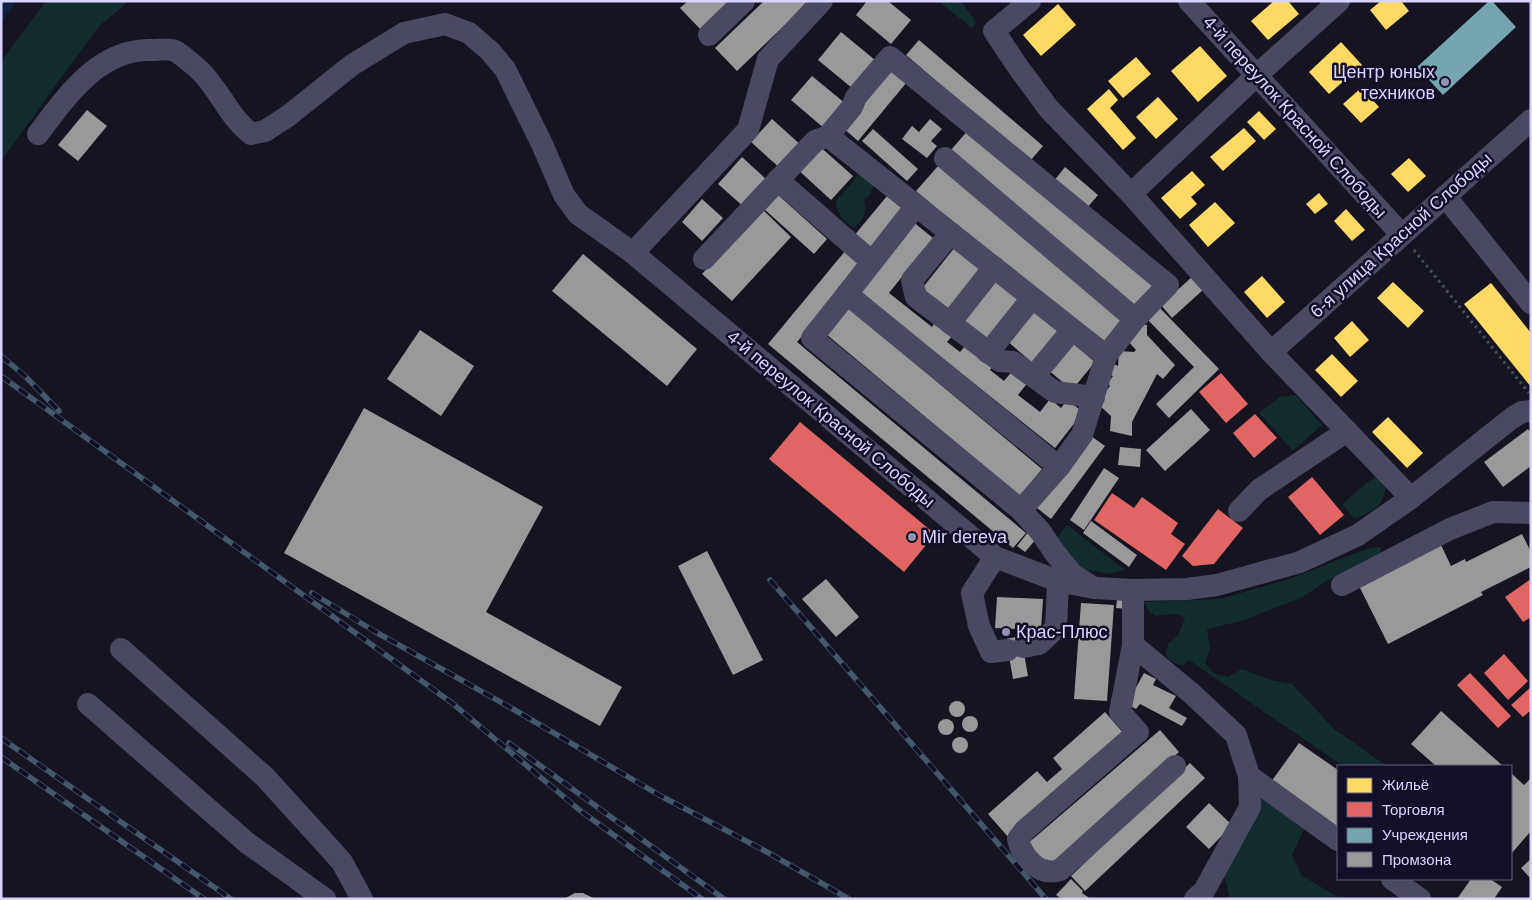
<svg xmlns="http://www.w3.org/2000/svg" width="1532" height="900" font-family="Arial,sans-serif">
<style>
.green{fill:#132c2d}
.water{fill:#0d2144}
.homes{fill:#ffd966}
.shops{fill:#e06666}
.public{fill:#76a5af}
.industry{fill:#999}
.lines{fill:none;stroke-linecap:round;stroke-linejoin:round}
.path{stroke:#44505f;stroke-width:3;stroke-dasharray:2.5 4;stroke-linecap:butt}
.minor{stroke:#4a4962;stroke-width:22}
.rail-casing{stroke:#43596b;stroke-width:5.5}
.rail{stroke:#130f26;stroke-width:4;stroke-dasharray:11;stroke-linecap:butt}
.poi-dot{fill:#9591b1;stroke:#130f26;stroke-width:2}
.labels{text-anchor:middle;stroke-width:5;stroke-linejoin:round;paint-order:stroke}
.poi-label{font-size:18px;fill:#d9d4ff;stroke:#130f26;text-anchor:start}
.street-label{font-size:18px;fill:#d9d4ff;stroke:#130f26}
</style>
<rect width="100%" height="100%" fill="#161421"/>
<g class="green">
<path d="M46 1H129L99 26 1 161V62Z"/>
<path d="M938 1H961L976 22 972 28Z"/>
<path d="M859 171 874 183 870 195 864 200C867 214 864 219 854 228 843 221 838 215 836 201L853 182Z"/>
<path d="M1296 395 1322 425 1293 451 1259 413 1280 397Z"/>
<path d="M1378 474 1386 482C1385 506 1374 511 1354 519L1342 504Z"/>
<path d="M1067 525 1125 570 1110 574 1082 569 1055 541Z"/>
<path d="M1376 547 1381 548 1380 557 1328 580 1301 598 1241 621 1207 629 1210 649 1205 662 1213 673 1228 677 1242 669 1271 680 1292 684 1334 729 1387 766H1343L1189 660 1183 665 1176 664 1166 657C1167 635 1173 645 1179 633 1182 628 1183 622 1185 617L1174 614 1155 616 1148 610 1144 602 1220 599 1289 579 1369 548Z"/>
<path d="M1259 796 1304 829 1292 855 1301 875 1341 899H1230L1223 871Z"/>
</g>
<path class="water" d="M1 1H17L1 22Z"/>
<g class="homes">
<path d="M1274 1H1288L1299 14 1268 40 1251 21Z"/>
<path d="M1381 1H1401L1409 11 1386 30 1370 10Z"/>
<path d="M1058 4 1076 25 1041 56 1023 35Z"/>
<path d="M1341 42 1362 65 1329 94 1309 72Z"/>
<path d="M1200 46 1227 76 1198 102 1171 71Z"/>
<path d="M1136 57 1151 74 1123 98 1108 81Z"/>
<path d="M1361 88 1379 107 1361 123 1343 104Z"/>
<path d="M1109 89 1118 100 1110 108 1136 138 1123 150 1087 109Z"/>
<path d="M1158 97 1178 119 1156 139 1136 117Z"/>
<path d="M1259 111 1276 129 1264 140 1247 122Z"/>
<path d="M1244 128 1256 141 1223 171 1210 157Z"/>
<path d="M1409 158 1426 176 1408 192 1391 174Z"/>
<path d="M1192 171 1205 185 1191 197 1197 204 1180 219 1161 198Z"/>
<path d="M1319 193 1328 204 1315 214 1306 204Z"/>
<path d="M1215 202 1235 223 1208 247 1189 225Z"/>
<path d="M1346 209 1365 230 1352 241 1334 221Z"/>
<path d="M1262 276 1285 302 1267 318 1244 292Z"/>
<path d="M1393 282 1424 311 1408 328 1377 298Z"/>
<path d="M1491 283 1531 333V387L1464 304Z"/>
<path d="M1352 321 1369 340 1350 357 1334 338Z"/>
<path d="M1332 354 1358 381 1341 397 1315 370Z"/>
<path d="M1388 417 1423 453 1407 468 1372 432Z"/>
</g>
<g class="shops">
<path d="M1221 373 1248 404 1226 423 1199 392Z"/>
<path d="M1255 414 1277 438 1254 458 1233 433Z"/>
<path d="M800 422 935 534 904 572 769 459Z"/>
<path d="M1312 477 1344 515 1320 535 1288 497Z"/>
<path d="M1112 493 1134 508 1142 497 1178 523 1171 534 1185 544 1166 570 1094 520Z"/>
<path d="M1218 509 1243 528 1214 564 1193 566 1182 556Z"/>
<path d="M1531 579V617L1523 622 1505 597Z"/>
<path d="M1504 654 1528 681 1508 700 1484 673Z"/>
<path d="M1470 673 1511 716 1498 728 1457 685Z"/>
<path d="M1531 687V710L1523 717 1511 705Z"/>
</g>
<path class="public" d="M1489 1H1492L1516 27 1443 95 1417 67Z"/>
<g class="industry">
<path d="M688 1H735L703 32 680 8Z"/>
<path d="M764 1H810L737 71 715 48Z"/>
<path d="M867 1H888L911 20 891 44 856 15Z"/>
<path d="M841 32 875 60 852 88 818 60Z"/>
<path d="M919 40 1043 146 1030 161 906 55Z"/>
<path d="M891 69 907 82 858 141 842 127Z"/>
<path d="M812 76 846 104 825 129 791 100Z"/>
<path d="M87 110 107 126 78 161 58 145Z"/>
<path d="M772 119 802 146 781 169 751 142Z"/>
<path d="M930 119 942 129 931 141 937 146 927 158 902 139 912 126 919 132Z"/>
<path d="M970 128 1155 287 1137 309 951 150Z"/>
<path d="M873 129 918 169 907 181 862 141Z"/>
<path d="M817 144 853 176 831 200 796 168Z"/>
<path d="M742 157 769 182 745 208 718 184Z"/>
<path d="M938 166 1122 320 1101 346 916 191Z"/>
<path d="M1065 167 1098 195 1086 209 1053 182Z"/>
<path d="M776 193 827 239 814 254 763 208Z"/>
<path d="M887 196 903 209 869 251 853 237Z"/>
<path d="M702 199 723 218 702 241 682 222Z"/>
<path d="M762 209 791 237 732 301 702 274Z"/>
<path d="M912 221 933 238 889 293 932 327 936 321 953 335 947 342 960 352 966 345 993 366 990 370 1004 381 1014 369 1029 381 1018 395 1040 412 1050 399 1061 408 1067 400 1083 412 1055 448 857 290Z"/>
<path d="M955 247 983 269 948 313 920 291Z"/>
<path d="M846 250 863 263 797 342 1026 533 1013 548 768 344Z"/>
<path d="M583 254 697 349 667 386 552 291Z"/>
<path d="M1193 276 1204 289 1172 318 1161 305Z"/>
<path d="M993 278 1019 298 985 341 959 320Z"/>
<path d="M1158 306 1219 369 1169 418 1156 404 1194 367 1146 318Z"/>
<path d="M848 308 1042 469 1020 496 826 334Z"/>
<path d="M1033 310 1060 333 1034 364 1007 341Z"/>
<path d="M1135 324 1147 325V335L1175 365 1163 379 1157 374 1132 422V436L1110 431 1111 416 1097 403 1110 386 1108 383 1113 376 1108 373 1112 363 1118 366 1119 351 1134 352 1136 350 1127 340Z"/>
<path d="M420 330 474 366 441 416 387 379Z"/>
<path d="M1071 342 1095 362 1072 390 1047 369Z"/>
<path d="M364 408 543 507 486 612 622 687 600 726 284 553Z"/>
<path d="M1191 409 1210 430 1165 471 1146 450Z"/>
<path d="M1528 429 1531 433V466L1503 487 1484 462Z"/>
<path d="M1091 436 1105 446 1051 519 1037 508Z"/>
<path d="M1120 447 1141 449 1140 467 1118 465Z"/>
<path d="M1104 468 1119 478 1084 530 1070 520Z"/>
<path d="M1091 521 1137 555 1129 567 1083 533Z"/>
<path d="M1029 531 1037 538 1025 552 1017 546Z"/>
<path d="M1522 534 1531 552V567L1481 592 1483 595 1388 644 1359 586 1441 545 1451 566 1465 559 1466 562Z"/>
<path d="M707 551 763 660 733 675 678 566Z"/>
<path d="M826 579 859 617 836 637 802 599Z"/>
<path d="M997 597 1043 599 1041 630 995 628Z"/>
<path d="M1117 600 1127 601V609L1116 608Z"/>
<path d="M1081 603 1114 605 1107 701 1074 699Z"/>
<path d="M1021 636 1028 676 1013 679 1006 639Z"/>
<path d="M1144 673 1156 679 1153 685 1176 696 1169 708 1187 718 1182 726 1140 704 1136 709 1127 704Z"/>
<circle cx="957" cy="709" r="8"/>
<path d="M1441 711 1503 766H1436L1411 744Z"/>
<path d="M1105 712 1126 736 1009 838 988 814 1037 771 1047 782 1062 769 1053 758Z"/>
<circle cx="970" cy="724" r="8"/>
<circle cx="946" cy="727" r="8"/>
<path d="M1160 730 1179 752 1046 868 1026 845Z"/>
<circle cx="960" cy="745" r="8"/>
<path d="M1299 743 1338 770V829L1271 782Z"/>
<path d="M1190 763 1205 778 1085 891 1071 876Z"/>
<path d="M1511 773 1524 785 1531 778V831L1511 854Z"/>
<path d="M1209 803 1232 825 1209 849 1186 827Z"/>
<path d="M1531 859V879L1521 868Z"/>
<path d="M1071 879 1083 891 1082 893 1091 899H1062L1056 895Z"/>
<path d="M1471 879H1490L1502 887 1494 899H1457Z"/>
<path d="M575 893H583L595 899H564Z"/>
</g>
<g class="lines">
<path class="path" d="M1414 250 1529 393"/>
<g class="minor">
<path d="M1030 1 994 31 1018 67 1049 109 1131 194 1271 352 1411 498"/>
<path d="M1189 1 1401 234"/>
<path d="M709 35 744 1"/>
<path d="M38 134C66 97 99 48 152 50 158 50 169 48 175 51 180 53 200 70 204 75 222 95 229 116 251 134L265 131 288 116 352 65 404 33 445 24 469 33 490 51 505 69 542 144 564 195 578 214 633 253 995 557 1058 581 1094 588 1133 590 1187 589 1217 585 1300 562 1358 535 1411 498 1512 418 1522 412 1531 411"/>
<path d="M945 158 1135 319"/>
<path d="M778 180 872 262"/>
<path d="M1131 194 1257 75 1339 1"/>
<path d="M1445 196 1531 303"/>
<path d="M951 233 912 280 916 297 1000 361 1013 362 1055 392 1094 397"/>
<path d="M633 253 748 130 768 59 822 1"/>
<path d="M704 259 815 141 828 136"/>
<path d="M847 294 916 206"/>
<path d="M950 323 994 267"/>
<path d="M1271 352 1531 120"/>
<path d="M988 353 1032 298"/>
<path d="M1034 376 1072 330"/>
<path d="M1059 467 847 294 812 338 1021 510 1040 531 1055 553 1072 574 1091 586"/>
<path d="M1021 510 1059 467 1082 435 1106 356 1135 319 1168 285 890 57 856 97 852 107 828 136 1106 356"/>
<path d="M1239 511 1259 490 1347 431"/>
<path d="M995 557 972 593 979 626 991 652 1008 650"/>
<path d="M1342 585 1450 529 1493 512 1531 513"/>
<path d="M1133 590V645L1191 693 1236 735 1249 776 1338 840"/>
<path d="M1133 645 1120 712 1138 732 1025 830 1018 839C1022 857 1039 877 1060 870L1175 766"/>
<path d="M1023 647 1039 644 1056 628 1058 581"/>
<path d="M121 649 265 777 342 862 362 899"/>
<path d="M88 704 246 842 325 899"/>
<path d="M1392 879 1420 899"/>
<path d="M1195 899 1204 891 1250 807 1249 776"/>
</g>
<defs>
<g id="rail">
<path d="M1 356 26 377 59 411"/>
<path d="M1 376 452 703 582 812 702 899"/>
<path d="M770 580 1046 899"/>
<path d="M312 593 374 631 513 709 659 795 767 852 849 899"/>
<path d="M1 738 231 899"/>
<path d="M509 743 724 899"/>
<path d="M1 757 204 899"/>
</g>
</defs>
<use href="#rail" class="rail-casing"/>
<use href="#rail" class="rail"/>
</g>
<g class="poi-dot">
<circle cx="1445" cy="82" r="5"/>
<circle cx="912" cy="537" r="5"/>
<circle cx="1006" cy="632" r="5"/>
</g>
<g class="labels">
<g class="poi-label">
<text x="1435" y="78" text-anchor="end">Центр юных<tspan x="1435" dy="21">техников</tspan></text>
<text x="922" y="543">Mir dereva</text>
<text x="1016" y="638">Крас-Плюс</text>
</g>
<g class="street-label">
<text transform="translate(1295 117) rotate(48)" y="6">4-й переулок Красной Слободы</text>
<text transform="translate(1401 235) rotate(-42)" y="6">6-я улица Красной Слободы</text>
<text transform="translate(831 419) rotate(40)" y="6">4-й переулок Красной Слободы</text>
</g>
</g>
<rect width="1532" height="900" fill="none" stroke="#d9d4ff" stroke-width="5"/>
<rect x="1337" y="765" width="175" height="115" fill="#130f26" stroke="#625e7d"/>
<rect x="1347" y="778" width="25" height="15" fill="#ffd966" stroke="#625e7d"/>
<text x="1382" y="790" font-size="15" fill="#d9d4ff">Жильё</text>
<rect x="1347" y="802" width="25" height="15" fill="#e06666" stroke="#625e7d"/>
<text x="1382" y="815" font-size="15" fill="#d9d4ff">Торговля</text>
<rect x="1347" y="828" width="25" height="15" fill="#76a5af" stroke="#625e7d"/>
<text x="1382" y="840" font-size="15" fill="#d9d4ff">Учреждения</text>
<rect x="1347" y="852" width="25" height="15" fill="#999999" stroke="#625e7d"/>
<text x="1382" y="865" font-size="15" fill="#d9d4ff">Промзона</text>
</svg>
